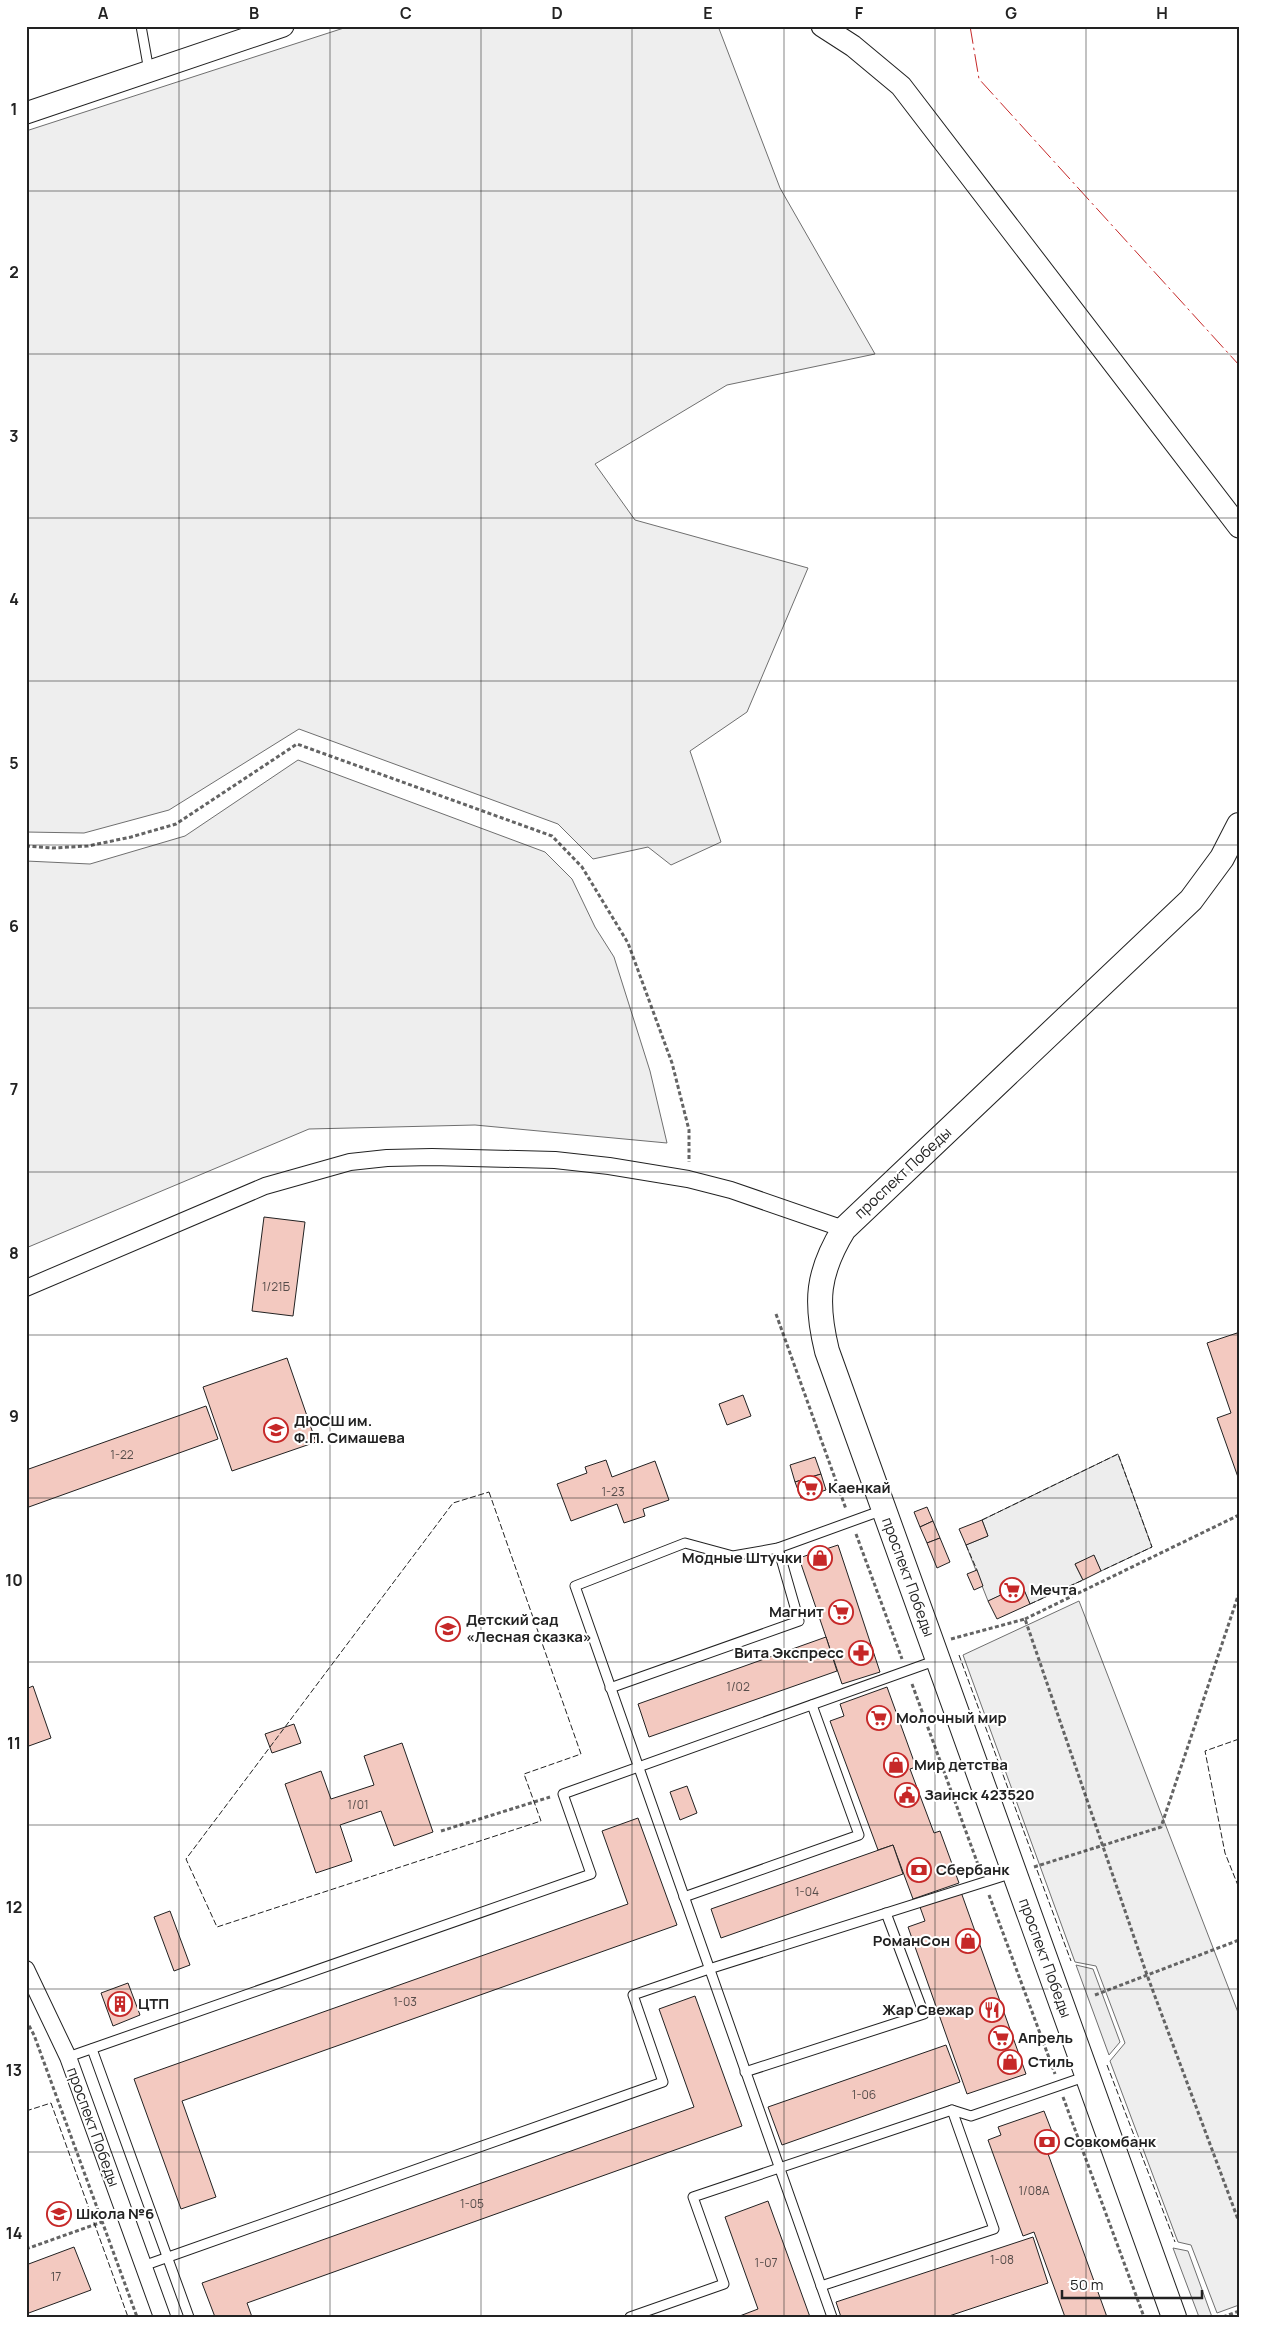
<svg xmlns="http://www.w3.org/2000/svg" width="1265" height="2343" font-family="Manrope,sans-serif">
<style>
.green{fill:#eee;stroke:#6f6f6f}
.parking{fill:#ededed;stroke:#6f6f6f}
.building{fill:#f3c9c0;stroke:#222}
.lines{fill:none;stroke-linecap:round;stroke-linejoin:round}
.service-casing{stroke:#222;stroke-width:11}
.minor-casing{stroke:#222;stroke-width:18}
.tertiary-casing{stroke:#222;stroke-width:23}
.secondary-casing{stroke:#222;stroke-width:26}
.path{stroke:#646464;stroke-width:3;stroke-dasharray:4 2.5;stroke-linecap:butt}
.service{stroke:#fff;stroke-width:9}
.minor{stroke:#fff;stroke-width:16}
.tertiary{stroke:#fff;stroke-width:21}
.secondary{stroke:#fff;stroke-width:24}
.fence{stroke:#222;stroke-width:1;stroke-dasharray:6 2.5;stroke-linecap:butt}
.power{stroke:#c62828;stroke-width:1;stroke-dasharray:18 4 2.5 4;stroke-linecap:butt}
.grid{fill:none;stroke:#222;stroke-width:1;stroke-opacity:0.55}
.labels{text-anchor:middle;stroke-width:4;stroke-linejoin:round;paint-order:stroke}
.number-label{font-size:12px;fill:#564c4a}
.street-label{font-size:15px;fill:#222;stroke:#fff}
.poi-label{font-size:15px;font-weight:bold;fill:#222;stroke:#fff;text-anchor:start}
.neatline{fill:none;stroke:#222;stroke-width:2}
.grid-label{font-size:16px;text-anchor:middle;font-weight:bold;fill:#222}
</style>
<rect width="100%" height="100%" fill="#fff"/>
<g class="green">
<path d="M350 26H718L780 188 875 354 727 385 595 464 635 520 808 568 747 712 690 751 721 842 671 865 648 847 593 859 558 824 299 729 169 810 84 833 26 832V131Z"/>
<path d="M298 760 545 852 572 879 595 927 614 957 650 1071 667 1143 475 1125 309 1129 26 1248V861L90 864 185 836Z"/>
<path d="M1079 1601 1239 2015V2305L1217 2313 1191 2245 1178 2242 1110 2061 1125 2043 1096 1966 1075 1962 963 1655Z"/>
</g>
<g class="parking">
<path d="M1118 1454 1152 1547 1101 1571 1094 1556 1075 1564 1083 1580 1030 1604 1022 1586 988 1601 966 1545 988 1536 982 1520Z"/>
<path d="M1076 1965 1093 1969 1120 2042 1109 2055Z"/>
<path d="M1173 2248 1188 2251 1212 2317H1199Z"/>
</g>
<g class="building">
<path d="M264 1217 305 1222 293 1316 252 1311Z"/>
<path d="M1237 1333 1239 1339V1480L1217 1418 1231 1413 1207 1343Z"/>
<path d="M287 1358 316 1442 232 1471 203 1387Z"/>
<path d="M743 1395 751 1416 727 1425 719 1404Z"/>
<path d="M206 1406 218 1439 26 1508V1470Z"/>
<path d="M815 1457 821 1474 795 1482 790 1465Z"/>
<path d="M606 1460 612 1477 655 1461 669 1500 643 1509 645 1516 624 1523 617 1504 571 1521 557 1484 587 1473 585 1467Z"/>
<path d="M821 1474 826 1490 801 1498 795 1482Z"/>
<path d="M927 1507 933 1521 920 1527 914 1512Z"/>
<path d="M982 1520 988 1536 966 1545 959 1529Z"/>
<path d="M933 1521 940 1538 927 1543 920 1527Z"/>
<path d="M940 1538 950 1562 937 1568 927 1543Z"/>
<path d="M838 1545 880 1672 842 1684 799 1558Z"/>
<path d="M1094 1555 1101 1571 1083 1580 1075 1564Z"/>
<path d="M977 1570 983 1586 974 1590 967 1574Z"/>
<path d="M1022 1585 1030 1604 997 1619 988 1601Z"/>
<path d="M826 1637 837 1671 649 1737 638 1704Z"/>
<path d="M33 1686 51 1738 26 1747V1689Z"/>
<path d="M887 1687 916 1767 910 1769 934 1833 940 1831 959 1883 913 1899 893 1845 878 1850 830 1721 844 1716 840 1704Z"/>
<path d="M294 1724 301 1743 272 1753 265 1734Z"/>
<path d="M402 1743 433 1832 394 1846 381 1811 340 1825 352 1861 316 1873 285 1784 321 1771 331 1799 374 1785 364 1756Z"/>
<path d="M687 1786 697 1813 680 1820 670 1792Z"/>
<path d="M638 1818 677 1925 182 2101 216 2197 181 2209 134 2079 628 1904 602 1831Z"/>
<path d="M893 1845 903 1874 721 1938 711 1909Z"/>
<path d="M961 1892 1026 2074 967 2094 908 1927 925 1921 920 1907Z"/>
<path d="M170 1911 190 1965 174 1971 154 1917Z"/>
<path d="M128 1983 140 2015 113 2026 101 1993Z"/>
<path d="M695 1996 742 2126 247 2303 252 2317H215L202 2283 694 2107 659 2009Z"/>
<path d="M946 2045 960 2082 782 2145 768 2107Z"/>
<path d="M1044 2111 1058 2147 1047 2151 1107 2317H1065L1034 2232 1023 2236 988 2140 1001 2135 998 2127Z"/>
<path d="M768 2201 810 2317H737L758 2309 725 2217Z"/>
<path d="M1033 2237 1048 2283 946 2317H841L836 2302Z"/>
<path d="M74 2247 91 2290 26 2314V2265Z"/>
</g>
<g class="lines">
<defs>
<g id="service">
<path d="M141 26 149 71"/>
<path d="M610 1688 799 1621 778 1548"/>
<path d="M684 1897 859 1835 812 1705"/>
<path d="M92 2049 189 2317"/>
<path d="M68 2057 591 1874 563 1794 937 1660"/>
<path d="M745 2072 924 2014 886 1913"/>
<path d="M143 2266 663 2082 633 1995 709 1969 1013 1873"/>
<path d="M821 2286 994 2229 952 2110"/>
<path d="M630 2317 724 2284 693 2197 952 2110 971 2116 1087 2076"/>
<path d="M832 2317 575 1586 685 1543 733 1556 778 1548 883 1510"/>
</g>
<g id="minor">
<path d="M26 1288 265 1186 350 1162 387 1158 432 1157 555 1160 609 1166 688 1179 731 1190 844 1229"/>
<path d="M26 1969 68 2057 162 2317"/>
</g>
<g id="tertiary">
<path d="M822 26 853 46 901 86 1239 527"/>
<path d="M26 113 283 26"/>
</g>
<path id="secondary" d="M1174 2317 827 1351C815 1302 817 1273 844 1229L1191 900 1222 858 1239 825"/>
</defs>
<use href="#service" class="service-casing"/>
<use href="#minor" class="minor-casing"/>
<use href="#tertiary" class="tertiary-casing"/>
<use href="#secondary" class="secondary-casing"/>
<g class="path">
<path d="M26 846 52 848 88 846 131 837 176 824 297 744 552 836 582 867 628 943 672 1063 689 1130V1162"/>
<path d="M776 1314 846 1509"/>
<path d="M856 1534 902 1659"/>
<path d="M1025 1619 1239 1515"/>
<path d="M951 1639 1025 1619 1147 1975 1239 2222"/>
<path d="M912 1684 980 1870"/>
<path d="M441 1831 550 1797"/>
<path d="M1034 1867 1161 1827 1239 1593"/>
<path d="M989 1895 1055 2074"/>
<path d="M1095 1995 1239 1940"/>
<path d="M26 2020 34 2035 137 2317"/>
<path d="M1063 2097 1144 2317"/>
<path d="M26 2249 102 2222"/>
<path d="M1223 2317 1239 2311"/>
</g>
<use href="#service" class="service"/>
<use href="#minor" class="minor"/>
<use href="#tertiary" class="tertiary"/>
<use href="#secondary" class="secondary"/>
<g class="fence">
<path d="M489 1492 581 1754 524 1774 541 1821 217 1927 186 1859 453 1503Z"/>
<path d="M982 1520 1118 1454 1152 1547 1101 1571"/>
<path d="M966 1545 977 1570"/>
<path d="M1030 1604 1083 1580"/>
<path d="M959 1655 1034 1859"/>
<path d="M1239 1739 1205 1751 1225 1853 1239 1888"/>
<path d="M1037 1870 1071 1961"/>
<path d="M1107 2065 1175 2242"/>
<path d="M26 2111 51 2103 128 2317"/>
</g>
<path class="power" d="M970 26 979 79 1239 365"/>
</g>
<path class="grid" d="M179 26V2317M330 26V2317M481 26V2317M632 26V2317M784 26V2317M935 26V2317M1086 26V2317M26 191H1239M26 354H1239M26 518H1239M26 681H1239M26 845H1239M26 1008H1239M26 1172H1239M26 1335H1239M26 1498H1239M26 1662H1239M26 1825H1239M26 1989H1239M26 2152H1239"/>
<defs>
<symbol id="school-ring" viewBox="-11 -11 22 22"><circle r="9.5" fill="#fff" stroke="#c62828" stroke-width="1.5"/><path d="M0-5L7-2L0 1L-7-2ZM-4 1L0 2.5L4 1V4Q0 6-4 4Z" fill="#c62828"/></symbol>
<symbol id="supermarket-ring" viewBox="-11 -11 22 22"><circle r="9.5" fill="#fff" stroke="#c62828" stroke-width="1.5"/><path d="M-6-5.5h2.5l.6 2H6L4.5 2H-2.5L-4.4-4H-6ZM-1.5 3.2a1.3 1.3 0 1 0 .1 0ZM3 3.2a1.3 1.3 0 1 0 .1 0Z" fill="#c62828"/></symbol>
<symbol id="shop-ring" viewBox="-11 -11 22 22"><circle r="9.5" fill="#fff" stroke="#c62828" stroke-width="1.5"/><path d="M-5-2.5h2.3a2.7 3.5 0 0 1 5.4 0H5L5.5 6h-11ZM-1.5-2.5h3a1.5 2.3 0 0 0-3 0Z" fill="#c62828"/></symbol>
<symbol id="pharmacy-ring" viewBox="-11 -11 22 22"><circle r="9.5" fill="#fff" stroke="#c62828" stroke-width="1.5"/><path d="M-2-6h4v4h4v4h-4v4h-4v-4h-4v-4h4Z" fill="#c62828"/></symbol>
<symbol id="civic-ring" viewBox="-11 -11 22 22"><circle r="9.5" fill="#fff" stroke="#c62828" stroke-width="1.5"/><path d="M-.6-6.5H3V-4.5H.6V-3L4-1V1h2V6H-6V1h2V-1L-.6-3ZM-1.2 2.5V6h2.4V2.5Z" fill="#c62828"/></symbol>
<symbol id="bank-ring" viewBox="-11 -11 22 22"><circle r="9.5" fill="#fff" stroke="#c62828" stroke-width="1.5"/><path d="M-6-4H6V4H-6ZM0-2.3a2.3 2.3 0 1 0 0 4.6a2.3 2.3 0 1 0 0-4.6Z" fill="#c62828"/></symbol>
<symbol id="building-ring" viewBox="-11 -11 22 22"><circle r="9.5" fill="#fff" stroke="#c62828" stroke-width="1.5"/><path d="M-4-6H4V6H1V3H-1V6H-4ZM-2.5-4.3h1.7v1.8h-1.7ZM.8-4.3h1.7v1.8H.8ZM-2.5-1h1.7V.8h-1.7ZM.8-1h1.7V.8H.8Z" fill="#c62828"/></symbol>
<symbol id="restaurant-ring" viewBox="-11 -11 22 22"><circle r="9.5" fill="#fff" stroke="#c62828" stroke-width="1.5"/><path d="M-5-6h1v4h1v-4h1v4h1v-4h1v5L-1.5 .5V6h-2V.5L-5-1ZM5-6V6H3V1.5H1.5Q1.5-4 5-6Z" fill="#c62828"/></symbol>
</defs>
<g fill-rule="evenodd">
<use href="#school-ring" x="262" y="1416" width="28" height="28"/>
<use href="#supermarket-ring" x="796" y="1474" width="28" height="28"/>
<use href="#shop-ring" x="806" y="1544" width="28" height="28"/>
<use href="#supermarket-ring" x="998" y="1576" width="28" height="28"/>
<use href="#supermarket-ring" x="827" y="1598" width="28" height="28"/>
<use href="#school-ring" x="434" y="1615" width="28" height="28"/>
<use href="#pharmacy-ring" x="847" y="1639" width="28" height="28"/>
<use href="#supermarket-ring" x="865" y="1704" width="28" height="28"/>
<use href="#shop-ring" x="882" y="1751" width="28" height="28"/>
<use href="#civic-ring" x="893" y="1781" width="28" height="28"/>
<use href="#bank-ring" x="905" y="1856" width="28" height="28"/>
<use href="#shop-ring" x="954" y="1927" width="28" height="28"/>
<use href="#building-ring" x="106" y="1990" width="28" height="28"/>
<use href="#restaurant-ring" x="978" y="1996" width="28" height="28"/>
<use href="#supermarket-ring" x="987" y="2024" width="28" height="28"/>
<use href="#shop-ring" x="996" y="2048" width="28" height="28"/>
<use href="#bank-ring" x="1033" y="2128" width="28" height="28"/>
<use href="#school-ring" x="45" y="2200" width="28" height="28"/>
</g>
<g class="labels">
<g class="number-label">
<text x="276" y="1291">1/21Б</text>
<text x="122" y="1459">1-22</text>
<text x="613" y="1496">1-23</text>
<text x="738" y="1691">1/02</text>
<text x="358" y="1809">1/01</text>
<text x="807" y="1896">1-04</text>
<text x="405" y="2006">1-03</text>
<text x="864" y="2099">1-06</text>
<text x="1034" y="2195">1/08А</text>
<text x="472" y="2208">1-05</text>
<text x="1002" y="2264">1-08</text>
<text x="766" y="2267">1-07</text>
<text x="56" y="2281">17</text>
</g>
<g class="street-label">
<text transform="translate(903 1173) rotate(-43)" y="5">проспект Победы</text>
<text transform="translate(908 1577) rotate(70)" y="5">проспект Победы</text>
<text transform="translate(1045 1958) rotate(70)" y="5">проспект Победы</text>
<text transform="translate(93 2127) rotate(70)" y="5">проспект Победы</text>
</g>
<g class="poi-label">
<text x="294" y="1426">ДЮСШ им.<tspan x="294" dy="17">Ф.П. Симашева</tspan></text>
<text x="828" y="1493">Каенкай</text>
<text x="802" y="1563" text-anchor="end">Модные Штучки</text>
<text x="1030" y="1595">Мечта</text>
<text x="824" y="1617" text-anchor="end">Магнит</text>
<text x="466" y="1625">Детский сад<tspan x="466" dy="17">«Лесная сказка»</tspan></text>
<text x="844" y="1658" text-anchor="end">Вита Экспресс</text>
<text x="896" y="1723">Молочный мир</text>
<text x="914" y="1770">Мир детства</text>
<text x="924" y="1800">Заинск 423520</text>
<text x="936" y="1875">Сбербанк</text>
<text x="950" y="1946" text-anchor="end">РоманСон</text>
<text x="138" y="2009">ЦТП</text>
<text x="974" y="2015" text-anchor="end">Жар Свежар</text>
<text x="1018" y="2043">Апрель</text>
<text x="1028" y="2067">Стиль</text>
<text x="1064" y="2147">Совкомбанк</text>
<text x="76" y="2219">Школа №6</text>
</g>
</g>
<rect width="1265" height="2343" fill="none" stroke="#ffffff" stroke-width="55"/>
<path d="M1062 2290v8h140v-8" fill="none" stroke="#222222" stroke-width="2.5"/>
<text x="1070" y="2290" font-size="15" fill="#222222" stroke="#ffffff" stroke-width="4" paint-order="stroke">50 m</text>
<rect x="28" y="28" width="1210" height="2288" class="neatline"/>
<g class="grid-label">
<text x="103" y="19">A</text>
<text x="254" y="19">B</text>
<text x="406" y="19">C</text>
<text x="557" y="19">D</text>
<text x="708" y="19">E</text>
<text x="859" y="19">F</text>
<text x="1011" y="19">G</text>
<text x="1162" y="19">H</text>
<text x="14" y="115">1</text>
<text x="14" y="278">2</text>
<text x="14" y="442">3</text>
<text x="14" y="605">4</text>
<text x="14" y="769">5</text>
<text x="14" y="932">6</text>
<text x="14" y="1095">7</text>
<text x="14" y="1259">8</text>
<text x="14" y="1422">9</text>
<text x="14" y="1586">10</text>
<text x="14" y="1749">11</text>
<text x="14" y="1913">12</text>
<text x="14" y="2076">13</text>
<text x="14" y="2239">14</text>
</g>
</svg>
